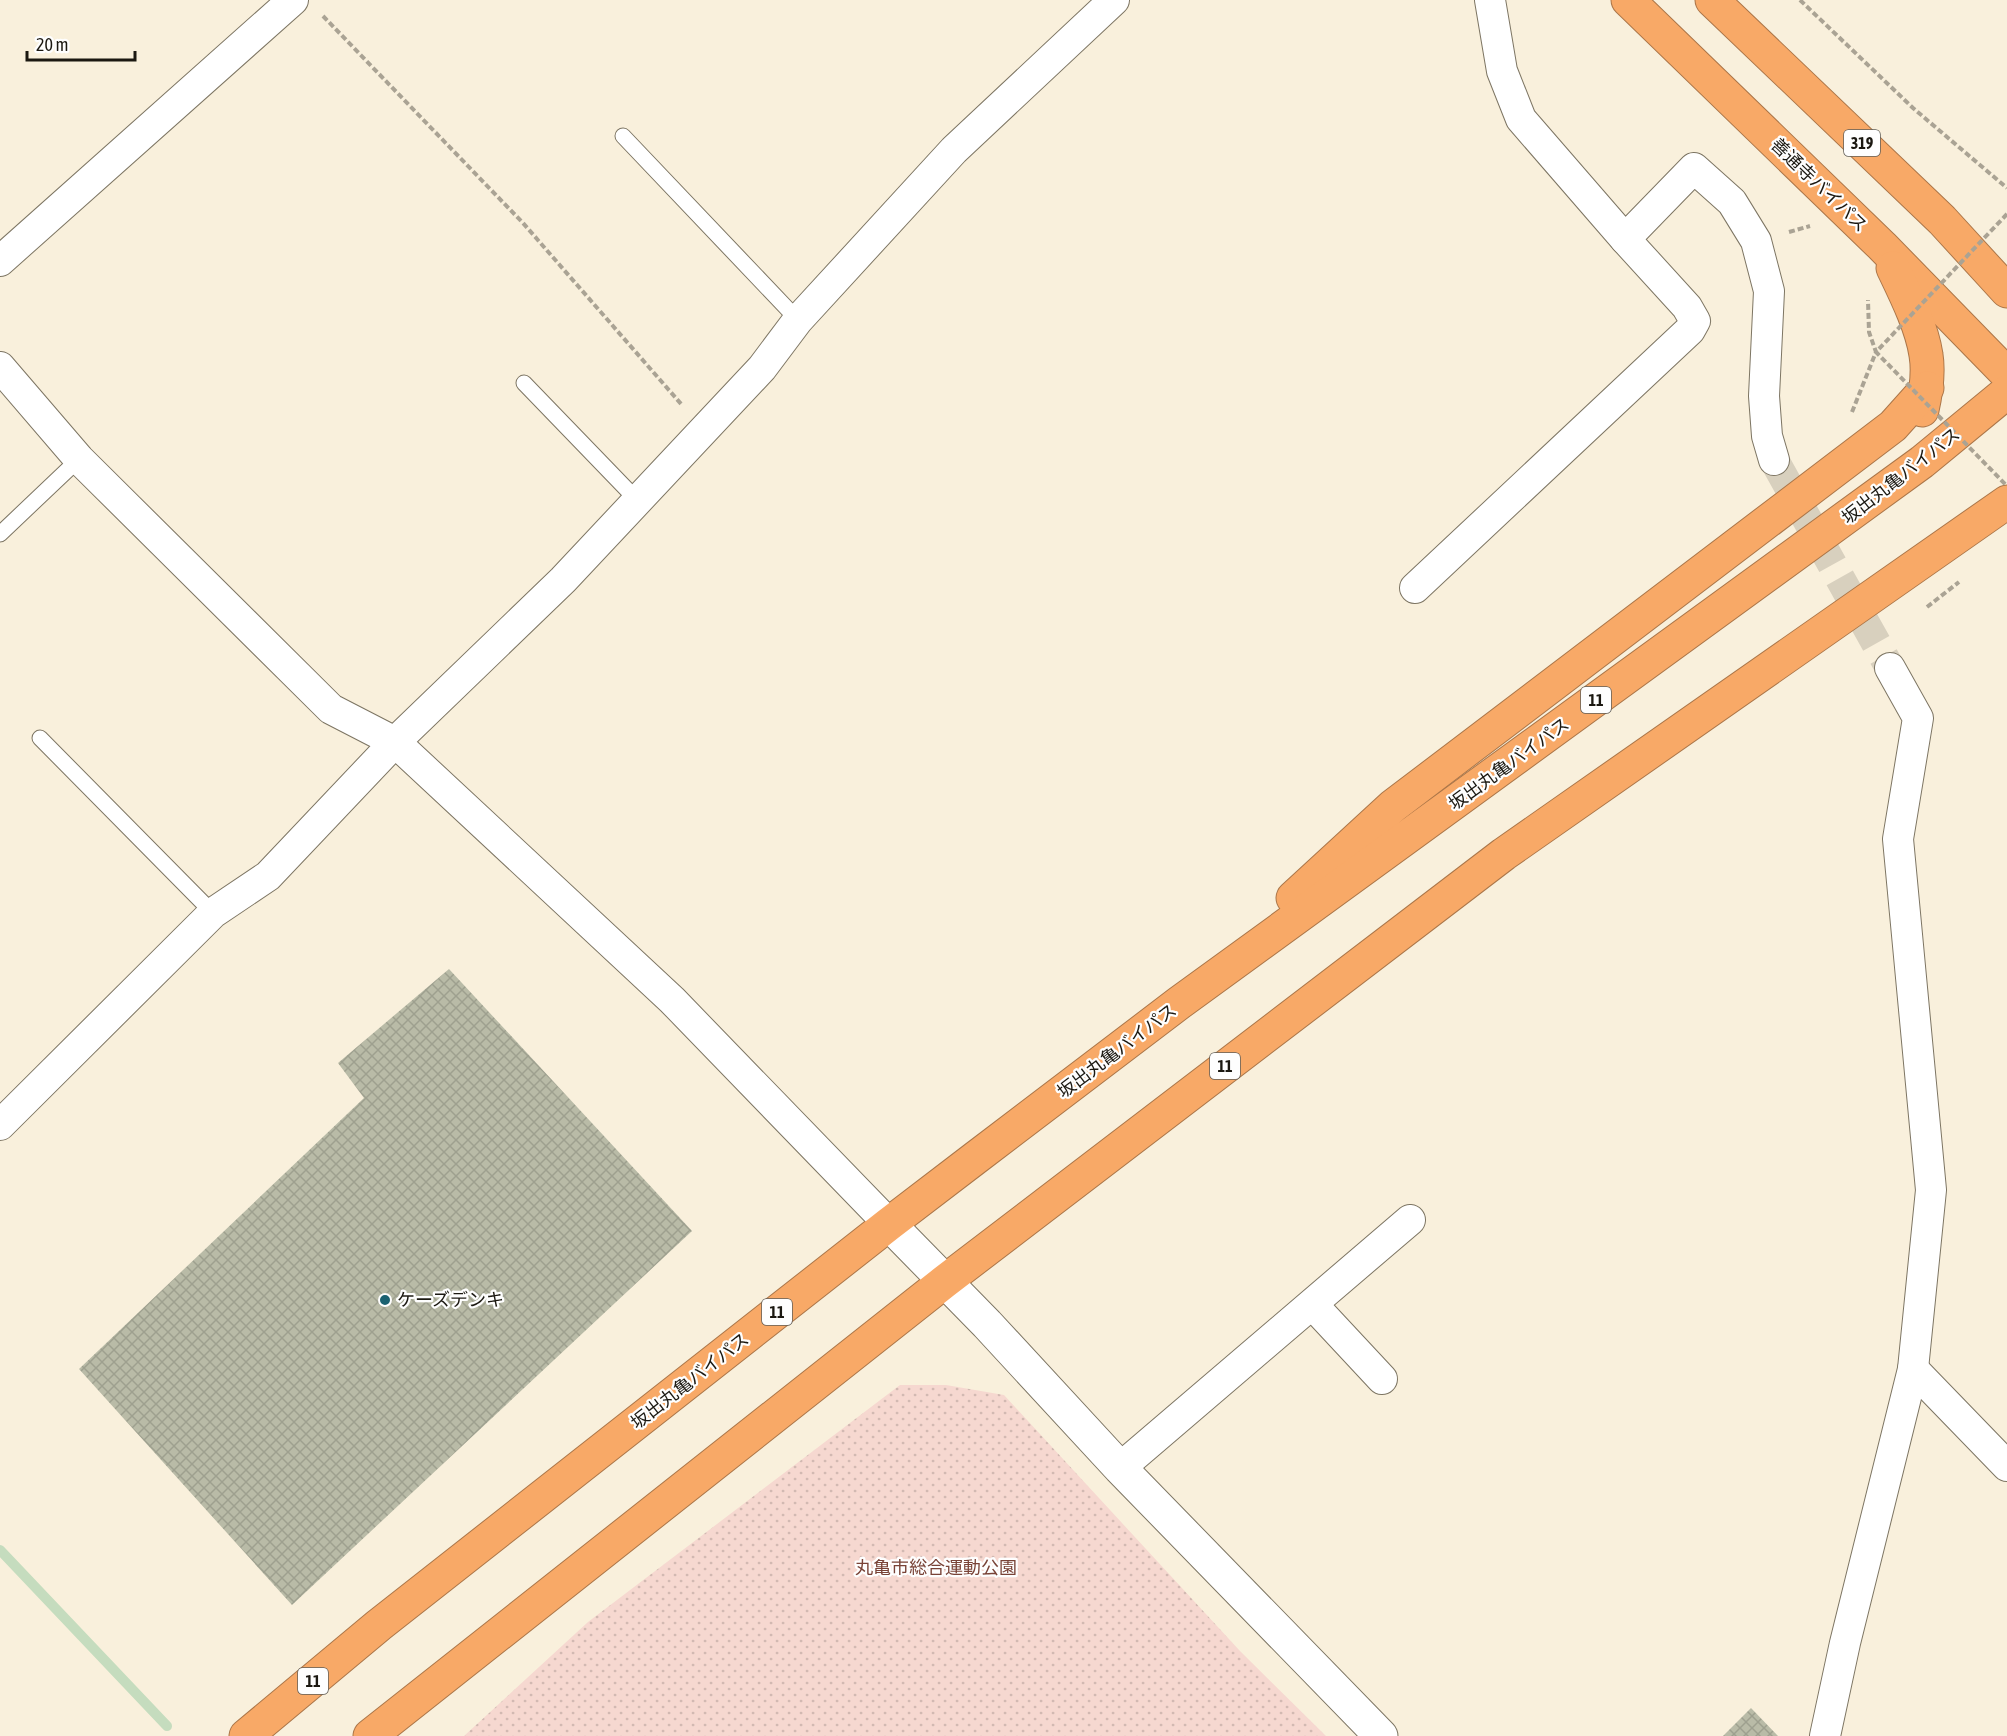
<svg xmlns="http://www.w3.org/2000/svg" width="2007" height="1736" font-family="'Asap Condensed','Noto Sans JP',sans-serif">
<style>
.park{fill:url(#park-dots)}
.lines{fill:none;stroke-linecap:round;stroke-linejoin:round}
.stream{stroke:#c5dcbe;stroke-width:10}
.building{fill:url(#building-cross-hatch)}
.street-tunnel{stroke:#d8d0be;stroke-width:30;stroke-dasharray:30 15;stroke-linecap:butt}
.lane-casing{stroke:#7d7563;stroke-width:17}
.street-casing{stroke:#7d7563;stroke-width:32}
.secondary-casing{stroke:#7d7563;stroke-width:35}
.highway-casing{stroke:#ab7649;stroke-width:35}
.path{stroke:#aaa394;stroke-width:4;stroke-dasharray:6 3;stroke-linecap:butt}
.lane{stroke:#fff;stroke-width:15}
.street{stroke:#fff;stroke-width:30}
.secondary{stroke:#fff;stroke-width:33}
.highway{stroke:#f8a967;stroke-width:33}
.path-bridge{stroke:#aaa394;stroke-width:4;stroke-dasharray:6 3;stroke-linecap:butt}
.poi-dot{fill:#1a6171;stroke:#fefefe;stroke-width:2}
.labels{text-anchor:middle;stroke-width:4.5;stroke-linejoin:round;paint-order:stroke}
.shield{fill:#fefefe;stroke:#5f5d58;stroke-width:1.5}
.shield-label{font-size:16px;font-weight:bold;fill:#1b1811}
.street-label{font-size:18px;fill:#1b1811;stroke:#fefefe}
.poi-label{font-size:18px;fill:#1b1811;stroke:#fefefe;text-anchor:start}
.park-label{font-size:18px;fill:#794337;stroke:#fefefe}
</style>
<defs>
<pattern id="park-dots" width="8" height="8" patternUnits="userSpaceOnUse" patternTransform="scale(1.5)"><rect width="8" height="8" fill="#f6d8d0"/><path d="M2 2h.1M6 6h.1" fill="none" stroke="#d2b9b2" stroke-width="1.8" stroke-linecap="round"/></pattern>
<pattern id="building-cross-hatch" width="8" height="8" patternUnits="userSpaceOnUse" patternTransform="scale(1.5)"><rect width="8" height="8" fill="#b9bba7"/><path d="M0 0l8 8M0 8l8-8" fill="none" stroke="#9ea08f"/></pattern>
</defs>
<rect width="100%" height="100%" fill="#f9f0dc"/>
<path class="park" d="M900 1385H946L1004 1395 1240 1651 1326 1736H464L588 1622Z"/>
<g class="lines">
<path class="stream" d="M0 1550 167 1726"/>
</g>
<g class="building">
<path d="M449 969 692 1231 292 1605 79 1369 364 1098 338 1063Z"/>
<path d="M1751 1708 1778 1736H1723Z"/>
</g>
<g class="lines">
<path class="street-tunnel" d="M1774 460 1890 668"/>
<defs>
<g id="lane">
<path d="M623 136 798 320"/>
<path d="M524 383 638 501"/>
<path d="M0 534 79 459"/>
<path d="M40 738 213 913"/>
</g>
<g id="street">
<path d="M1490 0 1502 71 1521 119 1625 239 1694 168 1732 202 1756 241 1769 291 1764 396 1767 436 1774 460"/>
<path d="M0 261 293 0"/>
<path d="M0 367 79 459 331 709 395 742 672 1000 889 1224"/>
<path d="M1415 588 1690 330 1695 321 1687 307 1625 239"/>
<path d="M0 1125 213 913 268 876 395 742 563 580 762 368 798 320 954 150 1114 0"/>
<path d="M1313 1305 1382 1379"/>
<path d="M1913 1369 2007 1466"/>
<path d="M1120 1468 1410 1220"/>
<path d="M1825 1736 1845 1643 1913 1369 1931 1190 1898 839 1918 718 1890 668"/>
</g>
<path id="secondary" d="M889 1224 987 1324 1120 1468 1381 1736"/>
<g id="highway">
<path d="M1628 0 1882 246 2007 374"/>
<path d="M1712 0 1942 220 2007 291"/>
<path d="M1893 268C1905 293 1922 327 1926 355 1929 373 1926 392 1922 410"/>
<path d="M1293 898 1393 806 1893 426 1927 388"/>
<path d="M246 1736 379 1625 889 1224 974 1159 1179 1003 1922 462 2007 392"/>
<path d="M370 1736 944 1282 1504 854 2007 502"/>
</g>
</defs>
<use href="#lane" class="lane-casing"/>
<use href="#street" class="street-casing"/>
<use href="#secondary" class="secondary-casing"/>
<use href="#highway" class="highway-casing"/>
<g class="path">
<path d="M1800 0 1913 108 2007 188"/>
<path d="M323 16 523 223 682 405"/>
<path d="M1789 232 1810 226"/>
<path d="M1852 412 1876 352 1869 332 1868 300"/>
<path d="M1927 607 1959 582"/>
</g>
<use href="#lane" class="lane"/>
<use href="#street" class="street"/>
<use href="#secondary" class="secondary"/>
<use href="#highway" class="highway"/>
<path class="path-bridge" d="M2007 214 1876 352 2007 486"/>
</g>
<circle class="poi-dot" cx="385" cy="1300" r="6"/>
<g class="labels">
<g class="shield">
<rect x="1844" y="130" width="36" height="26" rx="4.5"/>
<rect x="1581" y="687" width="30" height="26" rx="4.5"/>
<rect x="1210" y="1053" width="30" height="26" rx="4.5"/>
<rect x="762" y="1299" width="30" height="26" rx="4.5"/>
<rect x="298" y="1668" width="30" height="26" rx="4.5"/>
</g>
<g class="shield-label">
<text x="1862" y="149">319</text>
<text x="1596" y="706">11</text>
<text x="1225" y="1072">11</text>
<text x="777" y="1318">11</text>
<text x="313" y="1687">11</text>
</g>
<g class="street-label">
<text transform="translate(1819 185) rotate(44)" y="6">善通寺バイパス</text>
<text transform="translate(1901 476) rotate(-38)" y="6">坂出丸亀バイパス</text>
<text transform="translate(1509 764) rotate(-36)" y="6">坂出丸亀バイパス</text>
<text transform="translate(1117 1051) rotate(-37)" y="6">坂出丸亀バイパス</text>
<text transform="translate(690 1381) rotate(-38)" y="6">坂出丸亀バイパス</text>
</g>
<g class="poi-label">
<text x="397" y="1306">ケーズデンキ</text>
</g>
<g class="park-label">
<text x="936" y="1574">丸亀市総合運動公園</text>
</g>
</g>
<path d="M27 51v9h108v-9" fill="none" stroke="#1b1811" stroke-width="3"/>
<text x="36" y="51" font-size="18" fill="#1b1811" stroke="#fefefe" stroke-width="4.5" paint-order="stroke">20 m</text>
</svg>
